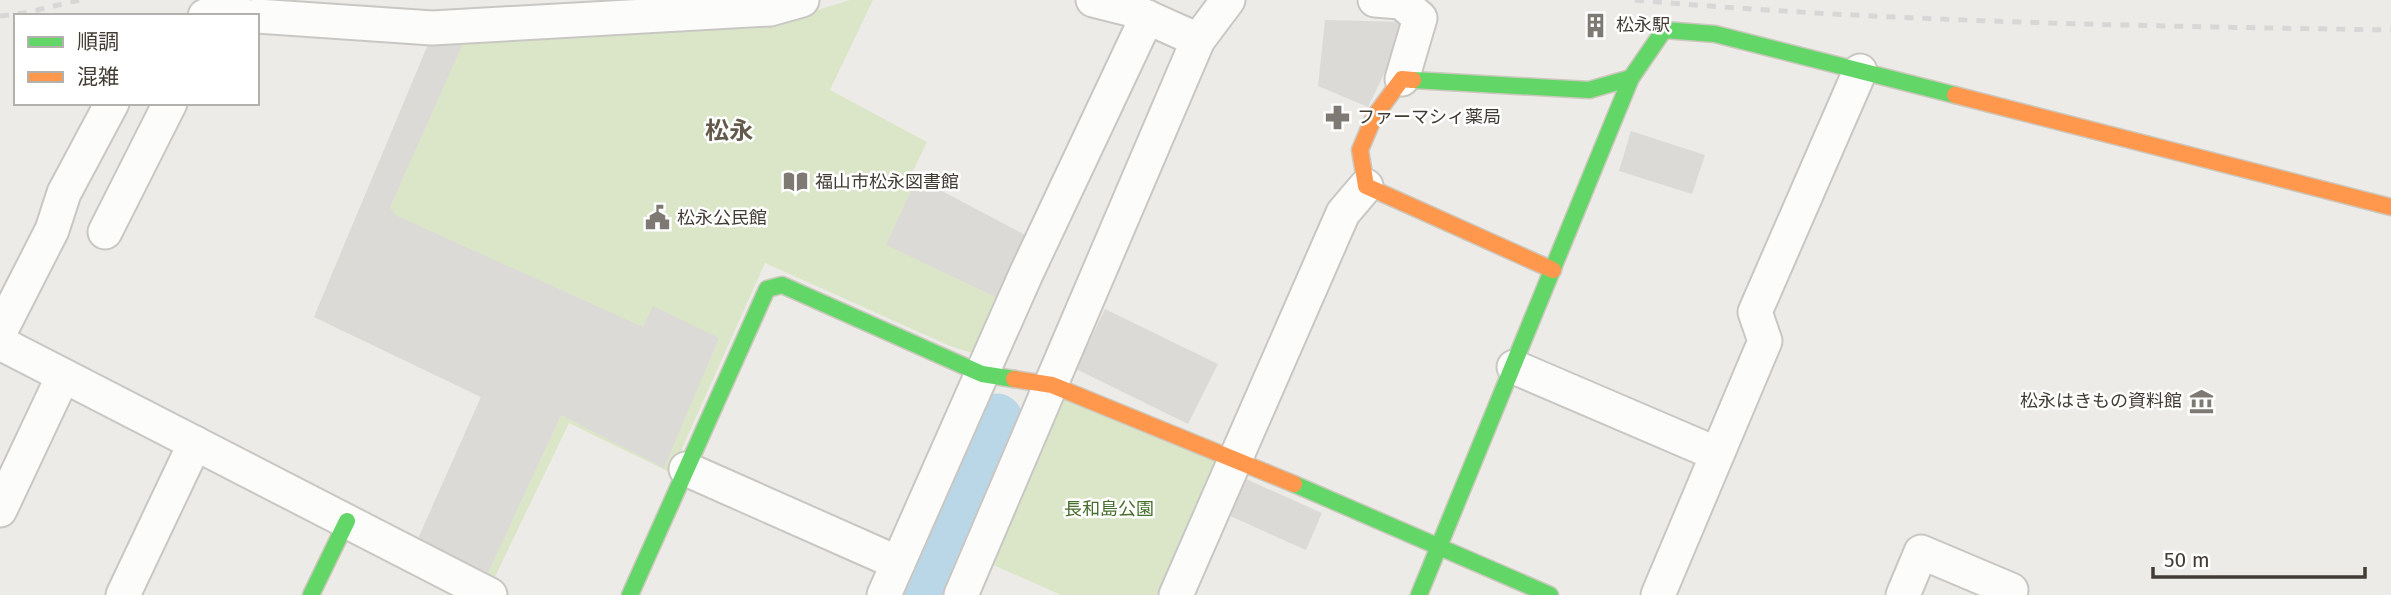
<svg xmlns="http://www.w3.org/2000/svg" width="2391" height="595" font-family="'Fira Sans','Noto Sans JP',sans-serif">
<style>
.green{fill:#dbe6c8}
.parking{fill:#dcdad7}
.lines{fill:none;stroke-linecap:round;stroke-linejoin:round}
.river{stroke:#bad7e8;stroke-width:51}
.street-casing{stroke:#c9c7c3;stroke-width:37}
.fast-casing{stroke:#ccc8be;stroke-width:19}
.slow-casing{stroke:#ccc8be;stroke-width:19}
.street{stroke:#fcfcfb;stroke-width:33}
.fast{stroke:#63d668;stroke-width:16}
.slow{stroke:#ff974d;stroke-width:16}
.rail{stroke:#d8d7d7;stroke-width:5;stroke-dasharray:9 9;stroke-linecap:butt}
.labels{text-anchor:middle;stroke-width:5;stroke-linejoin:round;paint-order:stroke}
.poi-label{font-size:18px;fill:#423c34;stroke:#fff;text-anchor:start}
.park-label{font-size:18px;fill:#476e2d;stroke:#fff}
.district-label{font-size:24px;font-weight:bold;fill:#645a4c;stroke:#fff}
</style>
<rect width="100%" height="100%" fill="#edebe7"/>
<g class="green">
<path d="M850 0H873L830 90 927 142 911 175 1029 237 1009 281 972 353 950 346 765 263 671 473 569 423 493 581 417 541 481 397 314 317 430 40 782 21Z"/>
<path d="M1060 398 1223 462 1166 595H1061L991 564Z"/>
</g>
<g class="parking">
<path d="M1325 20 1409 22 1368 107 1318 86Z"/>
<path d="M430 40 464 41 390 207 395 215 643 327 653 306 719 338 664 468 561 415 486 577 417 541 481 397 314 317Z"/>
<path d="M1631 131 1705 155 1692 194 1619 171Z"/>
<path d="M917 178 1029 237 1000 299 886 245Z"/>
<path d="M1105 309 1218 364 1188 424 1076 369Z"/>
<path d="M1246 479 1322 513 1306 550 1230 516Z"/>
</g>
<g class="lines">
<path class="river" d="M919 595 997 419"/>
<defs>
<g id="street">
<path d="M1093 0 1129 9 1198 40"/>
<path d="M1375 0 1401 2 1420 18 1402 79"/>
<path d="M205 16H245"/>
<path d="M257 16 432 28 770 9 802 0"/>
<path d="M105 232 170 103"/>
<path d="M0 332 52 230 64 193 112 103"/>
<path d="M0 343 490 595"/>
<path d="M1514 367 1717 454"/>
<path d="M686 469 898 563"/>
<path d="M0 510 63 376"/>
<path d="M123 595 195 443"/>
<path d="M884 595 1026 274 1147 17"/>
<path d="M961 595 1198 40 1228 0"/>
<path d="M1176 595 1343 213 1366 186"/>
<path d="M1658 595 1765 341 1755 312 1860 71"/>
<path d="M1903 595 1921 552 2011 590 2009 595"/>
</g>
<g id="fast">
<path d="M1413 80 1589 90 1631 78"/>
<path d="M1294 484 1550 595"/>
<path d="M311 595 347 521"/>
<path d="M630 595 767 289 782 285 982 374 1014 379"/>
<path d="M1419 595 1631 78 1664 30 1715 34 1955 95"/>
</g>
<g id="slow">
<path d="M1413 80 1402 79 1374 117 1360 150 1366 186 1553 270"/>
<path d="M1955 95 2391 207"/>
<path d="M1014 379 1052 385 1294 484"/>
</g>
</defs>
<use href="#street" class="street-casing"/>
<use href="#fast" class="fast-casing"/>
<use href="#slow" class="slow-casing"/>
<use href="#street" class="street"/>
<use href="#fast" class="fast"/>
<use href="#slow" class="slow"/>
<g class="rail">
<path d="M1635 0C1886 22 2139 26 2391 30"/>
<path d="M0 16 25 13 79 0"/>
</g>
</g>
<defs>
<symbol id="building-bare" viewBox="-9 -9 18 18"><path d="M-4-6H4V6H1V3H-1V6H-4ZM-2.5-4.3h1.7v1.8h-1.7ZM.8-4.3h1.7v1.8H.8ZM-2.5-1h1.7V.8h-1.7ZM.8-1h1.7V.8H.8Z" fill="#7e7973" stroke="#fff" stroke-width="2.5" paint-order="stroke"/></symbol>
<symbol id="pharmacy-bare" viewBox="-9 -9 18 18"><path d="M-2-6h4v4h4v4h-4v4h-4v-4h-4v-4h4Z" fill="#7e7973" stroke="#fff" stroke-width="2.5" paint-order="stroke"/></symbol>
<symbol id="library-bare" viewBox="-9 -9 18 18"><path d="M-6-4Q-3-5.5-.7-3.5V5Q-3 3-6 4ZM6-4Q3-5.5 .7-3.5V5Q3 3 6 4Z" fill="#7e7973" stroke="#fff" stroke-width="2.5" paint-order="stroke"/></symbol>
<symbol id="civic-bare" viewBox="-9 -9 18 18"><path d="M-.6-6.5H3V-4.5H.6V-3L4-1V1h2V6H-6V1h2V-1L-.6-3ZM-1.2 2.5V6h2.4V2.5Z" fill="#7e7973" stroke="#fff" stroke-width="2.5" paint-order="stroke"/></symbol>
<symbol id="museum-bare" viewBox="-9 -9 18 18"><path d="M0-6L6-3V-2H-6V-3ZM-5-1h2V3h-2ZM-1-1h2V3h-2ZM3-1h2V3H3ZM-6 4H6V6H-6Z" fill="#7e7973" stroke="#fff" stroke-width="2.5" paint-order="stroke"/></symbol>
</defs>
<g fill-rule="evenodd">
<use href="#building-bare" x="1578" y="8" width="35" height="35"/>
<use href="#pharmacy-bare" x="1320" y="100" width="35" height="35"/>
<use href="#library-bare" x="778" y="164" width="35" height="35"/>
<use href="#civic-bare" x="640" y="200" width="35" height="35"/>
<use href="#museum-bare" x="2184" y="384" width="35" height="35"/>
</g>
<g class="labels">
<g class="poi-label">
<text x="1616" y="31">松永駅</text>
<text x="1357" y="123">ファーマシィ薬局</text>
<text x="815" y="188">福山市松永図書館</text>
<text x="677" y="224">松永公民館</text>
<text x="2182" y="407" text-anchor="end">松永はきもの資料館</text>
</g>
<g class="park-label">
<text x="1109" y="515">長和島公園</text>
</g>
<g class="district-label">
<text x="729" y="139">松永</text>
</g>
</g>
<rect x="14" y="14" width="245" height="91" fill="#ffffff" stroke="#b3b1ae" stroke-width="2"/>
<rect x="28" y="37" width="35" height="10" fill="#63d668" stroke="#b3b1ae" stroke-width="2"/>
<text x="77" y="49" font-size="21" fill="#423c34">順調</text>
<rect x="28" y="72" width="35" height="10" fill="#ff974d" stroke="#b3b1ae" stroke-width="2"/>
<text x="77" y="84" font-size="21" fill="#423c34">混雑</text>
<path d="M2153 567v10h212v-10" fill="none" stroke="#423c34" stroke-width="3.5"/>
<text x="2164" y="567" font-size="21" fill="#423c34" stroke="#ffffff" stroke-width="5" paint-order="stroke">50 m</text>
</svg>
